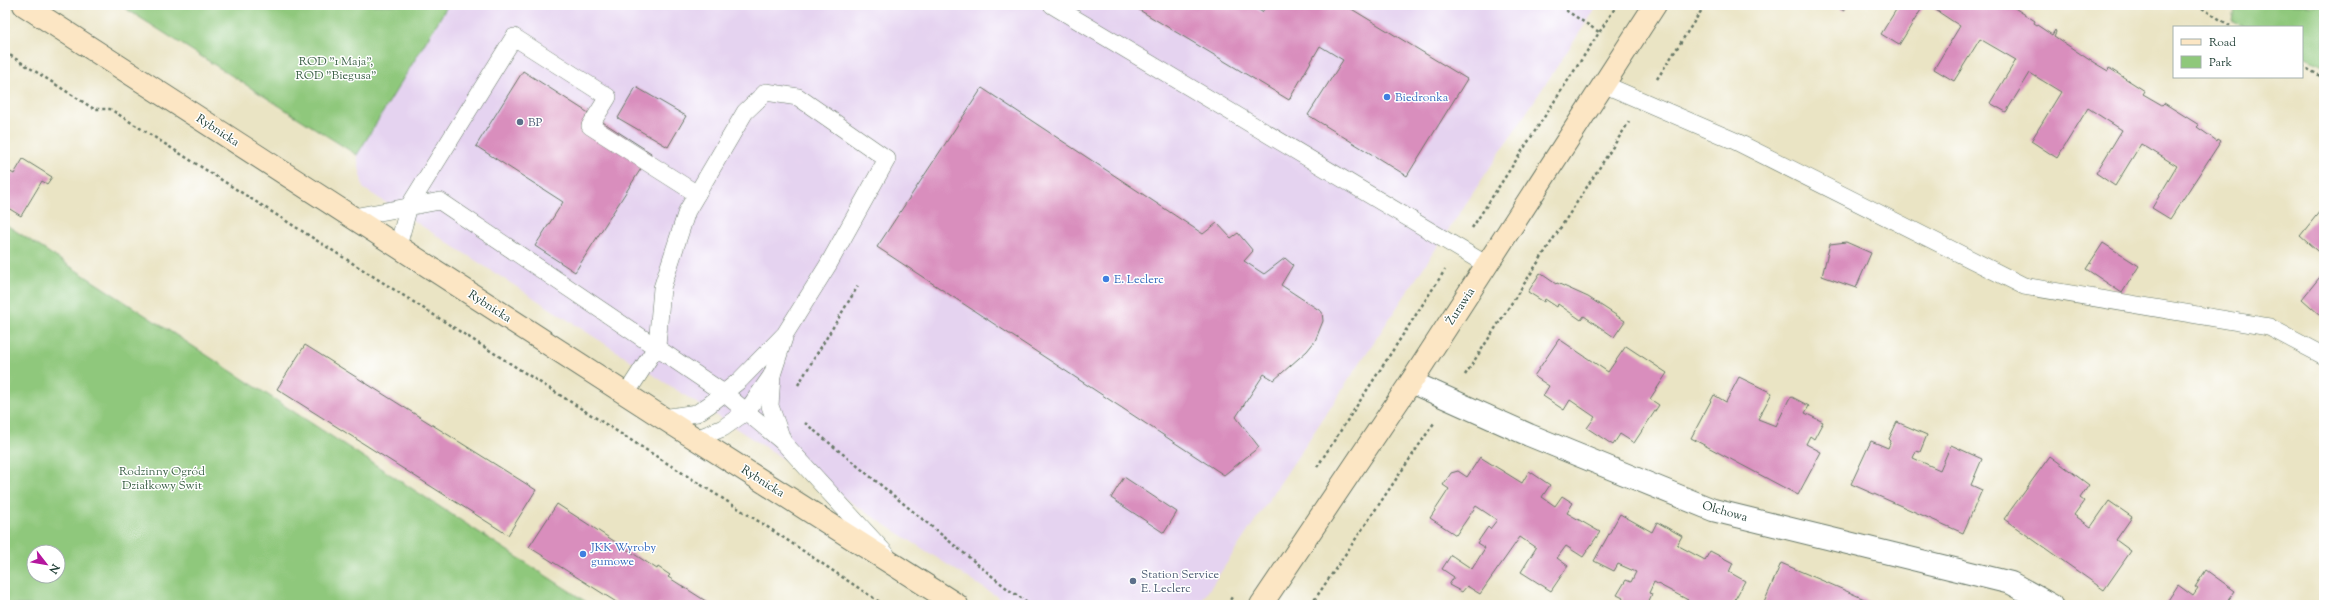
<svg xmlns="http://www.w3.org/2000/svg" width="2329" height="610" font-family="'Sorts Mill Goudy',serif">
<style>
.built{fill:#e5d3f0}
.green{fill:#8fc87b;stroke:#578258;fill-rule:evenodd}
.building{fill:#d98ebd}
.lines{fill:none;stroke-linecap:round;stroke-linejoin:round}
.lane-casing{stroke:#676;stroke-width:18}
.street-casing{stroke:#676;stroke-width:24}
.secondary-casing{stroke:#676;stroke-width:24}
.path{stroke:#676;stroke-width:2.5;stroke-dasharray:3 3;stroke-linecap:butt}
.lane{stroke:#fff;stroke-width:17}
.street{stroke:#fff;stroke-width:22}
.secondary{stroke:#fce6c4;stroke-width:22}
.shop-dot{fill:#3f7fe0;stroke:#fff;stroke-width:1.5}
.service-dot{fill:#5c6f8a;stroke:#fff;stroke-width:1.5}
.labels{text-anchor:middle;stroke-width:3;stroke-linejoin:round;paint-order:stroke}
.park-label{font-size:12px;fill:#3b6046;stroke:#fff}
.shop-label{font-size:12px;fill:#366cbe;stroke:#fff;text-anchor:start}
.service-label{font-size:12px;fill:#4e5e75;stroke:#fff;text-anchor:start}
.street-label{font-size:12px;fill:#1f3d34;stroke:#fff}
</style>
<rect width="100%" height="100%" fill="#fff"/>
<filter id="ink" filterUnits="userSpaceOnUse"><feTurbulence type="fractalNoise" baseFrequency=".025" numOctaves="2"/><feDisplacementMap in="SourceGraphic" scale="8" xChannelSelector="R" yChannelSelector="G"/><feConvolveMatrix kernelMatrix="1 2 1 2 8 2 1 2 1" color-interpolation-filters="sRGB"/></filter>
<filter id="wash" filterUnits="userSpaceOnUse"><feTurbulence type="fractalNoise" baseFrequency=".012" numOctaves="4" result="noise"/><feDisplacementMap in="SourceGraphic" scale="16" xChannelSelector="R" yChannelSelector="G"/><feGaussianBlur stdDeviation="0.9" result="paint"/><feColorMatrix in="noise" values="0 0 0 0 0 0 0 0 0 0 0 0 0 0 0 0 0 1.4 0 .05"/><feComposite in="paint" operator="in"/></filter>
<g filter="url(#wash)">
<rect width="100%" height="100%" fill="#eae4c4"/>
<path class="built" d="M448 5H1598L1199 605H1010L363 188 357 155Z"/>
<g class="green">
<path d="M120 5H448L357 155Z"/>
<path d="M2235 5H2324V67L2302 56V27H2245L2232 20Z"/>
<path d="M5 224 591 605H5ZM34 552H58V576H34Z"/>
</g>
<g id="blocks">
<g class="building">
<path d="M1131 5H1250L1262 12 1267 5H1345L1467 79 1407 176 1308 115 1343 60 1320 46 1289 100Z"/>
<path d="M1834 5H1848L1844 11Z"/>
<path d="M1899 5H1924L1899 45 1881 34Z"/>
<path d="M1928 5H2010L2035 21 2034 23 2052 35 2055 30 2056 32 2054 36 2088 59 2108 71 2109 68 2145 91 2143 94 2162 105 2164 103 2199 125 2197 127 2217 141 2218 139 2221 141 2170 219 2152 208 2177 166 2141 144 2115 186 2096 173 2122 130 2088 108 2057 158 2031 141 2061 92 2030 73 2006 112 1990 103 2016 60 1980 39 1954 81 1934 69 1960 26Z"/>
<path d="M523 71 651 153 575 272 535 246 563 202 476 146Z"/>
<path d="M636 87 686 116 668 147 618 118Z"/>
<path d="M982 88 1203 234 1217 223 1231 238 1238 233 1253 251 1244 261 1264 274 1285 258 1293 265 1281 285 1322 312 1323 321 1315 341 1307 351 1274 380 1264 374 1236 417 1259 447 1224 475 877 247Z"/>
<path d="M23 159 52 177 47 184 42 181 21 216 5 206V169L14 174Z"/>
<path d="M2324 206V257L2300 236Z"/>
<path d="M1846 242 1871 253 1856 288 1822 276 1830 244Z"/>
<path d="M2103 243 2139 266 2122 293 2086 269Z"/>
<path d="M2324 272V311L2320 315 2302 299Z"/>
<path d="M1540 273 1556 284 1557 283 1588 297 1625 321 1614 337 1584 316 1581 320 1558 304 1557 307 1545 299 1544 302 1528 292Z"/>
<path d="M1559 339 1608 372 1626 346 1667 373 1650 399 1659 405 1634 443 1620 434 1613 445 1587 428 1595 417 1570 400 1564 410 1543 396 1549 386 1534 376Z"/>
<path d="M305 345 536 490 508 535 277 389Z"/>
<path d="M1739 377 1772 393 1758 419 1776 426 1789 399 1792 397 1809 406 1805 413 1823 422 1814 439 1810 436 1806 444 1821 452 1798 495 1691 438 1714 395 1726 402Z"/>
<path d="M1897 422 1927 435 1920 452 1916 451 1913 458 1940 470 1951 445 1982 459 1971 485 1982 490 1963 533 1851 484 1871 441 1888 448 1891 441 1889 439Z"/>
<path d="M2050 456 2089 485 2080 498 2084 501 2074 515 2091 527 2109 501 2132 517 2116 540 2131 551 2104 590 2004 519Z"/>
<path d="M1480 457 1522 483 1529 471 1550 485 1542 497 1555 506 1562 496 1573 503 1567 513 1600 532 1583 557 1566 546 1557 558 1568 566 1551 591 1521 572 1536 548 1520 537 1480 594 1467 586 1462 592 1449 585 1454 577 1442 569 1451 555 1472 569 1485 548 1477 543 1488 527 1490 529 1497 520 1476 506 1456 535 1430 518 1449 489 1443 485 1451 473 1458 471 1467 477Z"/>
<path d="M1124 477 1177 512 1164 533 1111 498Z"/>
<path d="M557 504 657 569 658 567 670 575 668 577 712 605H621L529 547Z"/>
<path d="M1620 514 1652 532 1657 522 1682 536 1677 545 1705 560 1710 551 1733 563 1729 572 1745 581 1732 605H1685L1688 600 1654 582 1649 593 1652 594 1647 605H1620L1623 598 1617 595 1626 580 1631 582 1636 572 1618 564 1614 571 1594 561Z"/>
<path d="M1781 563 1828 583 1878 605H1763Z"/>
<path d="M2206 570 2235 591 2225 605H2165L2178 585 2193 596 2198 589 2195 587Z"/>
</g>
</g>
</g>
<g filter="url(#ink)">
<use href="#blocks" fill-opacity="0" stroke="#676" stroke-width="1"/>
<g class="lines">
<defs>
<g id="lane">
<path d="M1052 5 1487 265"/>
<path d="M1603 84 1735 141 2024 286 2269 327 2324 356"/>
<path d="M353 217 440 201 725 394 783 442 886 554"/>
<path d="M398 246 409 206 514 37 608 97 590 126 697 194"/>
<path d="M626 394 657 346 662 288 687 211 745 112 766 92 798 97 887 159 828 265 785 334 740 380 709 405 697 413 663 418"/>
<path d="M696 439 723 428 747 411 772 375"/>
<path d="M783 442 770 406 772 375 784 338"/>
</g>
<path id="street" d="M1411 382 1529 435 1713 510 2011 583 2051 605"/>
<g id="secondary">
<path d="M24 5 663 418 957 605"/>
<path d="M1261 605 1411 382 1655 5"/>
</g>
</defs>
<use href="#lane" class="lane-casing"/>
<use href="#street" class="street-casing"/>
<use href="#secondary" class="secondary-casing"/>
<g class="path">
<path d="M1571 5 1567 11 1599 32"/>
<path d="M2197 5 2232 27"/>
<path d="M5 52 94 109H110L769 528 884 605"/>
<path d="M2302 66 2324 78"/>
<path d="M1657 79 1705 5"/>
<path d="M1472 228 1617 5"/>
<path d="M1465 375 1629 122"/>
<path d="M798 385 858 286"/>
<path d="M805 423 1009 590 1032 605"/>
<path d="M1317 467 1445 270"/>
<path d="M1227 605 1232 597"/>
<path d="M1311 605 1434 423"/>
</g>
<use href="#lane" class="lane"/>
<use href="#street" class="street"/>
<use href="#secondary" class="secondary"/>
</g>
</g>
<g class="shop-dot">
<circle cx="1387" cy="97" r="4"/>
<circle cx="1106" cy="279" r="4"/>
<circle cx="583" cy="554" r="4"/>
</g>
<g class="service-dot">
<circle cx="520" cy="122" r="4"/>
<circle cx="1133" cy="581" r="4"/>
</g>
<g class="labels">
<g class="park-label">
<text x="336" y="65">ROD "1 Maja",<tspan x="336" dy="14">ROD "Biegusa"</tspan></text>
<text x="162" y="475">Rodzinny Ogród<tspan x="162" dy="14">Działkowy Świt</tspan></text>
</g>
<g class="shop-label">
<text x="1395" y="101">Biedronka</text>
<text x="1114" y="283">E. Leclerc</text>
<text x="591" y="551">JKK Wyroby<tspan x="591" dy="14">gumowe</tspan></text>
</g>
<g class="service-label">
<text x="528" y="126">BP</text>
<text x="1141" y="578">Station Service<tspan x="1141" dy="14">E. Leclerc</tspan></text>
</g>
<g class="street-label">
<text transform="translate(218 130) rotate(33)" y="4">Rybnicka</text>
<text transform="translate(490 306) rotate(33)" y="4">Rybnicka</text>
<text transform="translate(1460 306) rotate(-57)" y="4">Żurawia</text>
<text transform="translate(763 481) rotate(32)" y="4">Rybnicka</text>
<text transform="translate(1725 511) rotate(16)" y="4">Olchowa</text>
</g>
</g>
<rect width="2329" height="610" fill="none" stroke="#fff" stroke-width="20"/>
<rect x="2173" y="26" width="130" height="52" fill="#ffffff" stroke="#a5b1ae"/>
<rect x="2181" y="39" width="20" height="6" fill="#fce6c4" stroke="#a5b1ae"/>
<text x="2209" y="46" font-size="12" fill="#1f3d34">Road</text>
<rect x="2181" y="56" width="20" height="12" fill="#8fc87b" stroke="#a5b1ae"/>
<text x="2209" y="66" font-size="12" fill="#1f3d34">Park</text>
<g transform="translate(46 564) rotate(121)"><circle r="19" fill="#ffffff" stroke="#a5b1ae"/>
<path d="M0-3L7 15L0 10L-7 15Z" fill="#b5179e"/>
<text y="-6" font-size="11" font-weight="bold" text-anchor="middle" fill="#1f3d34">N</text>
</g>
</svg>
